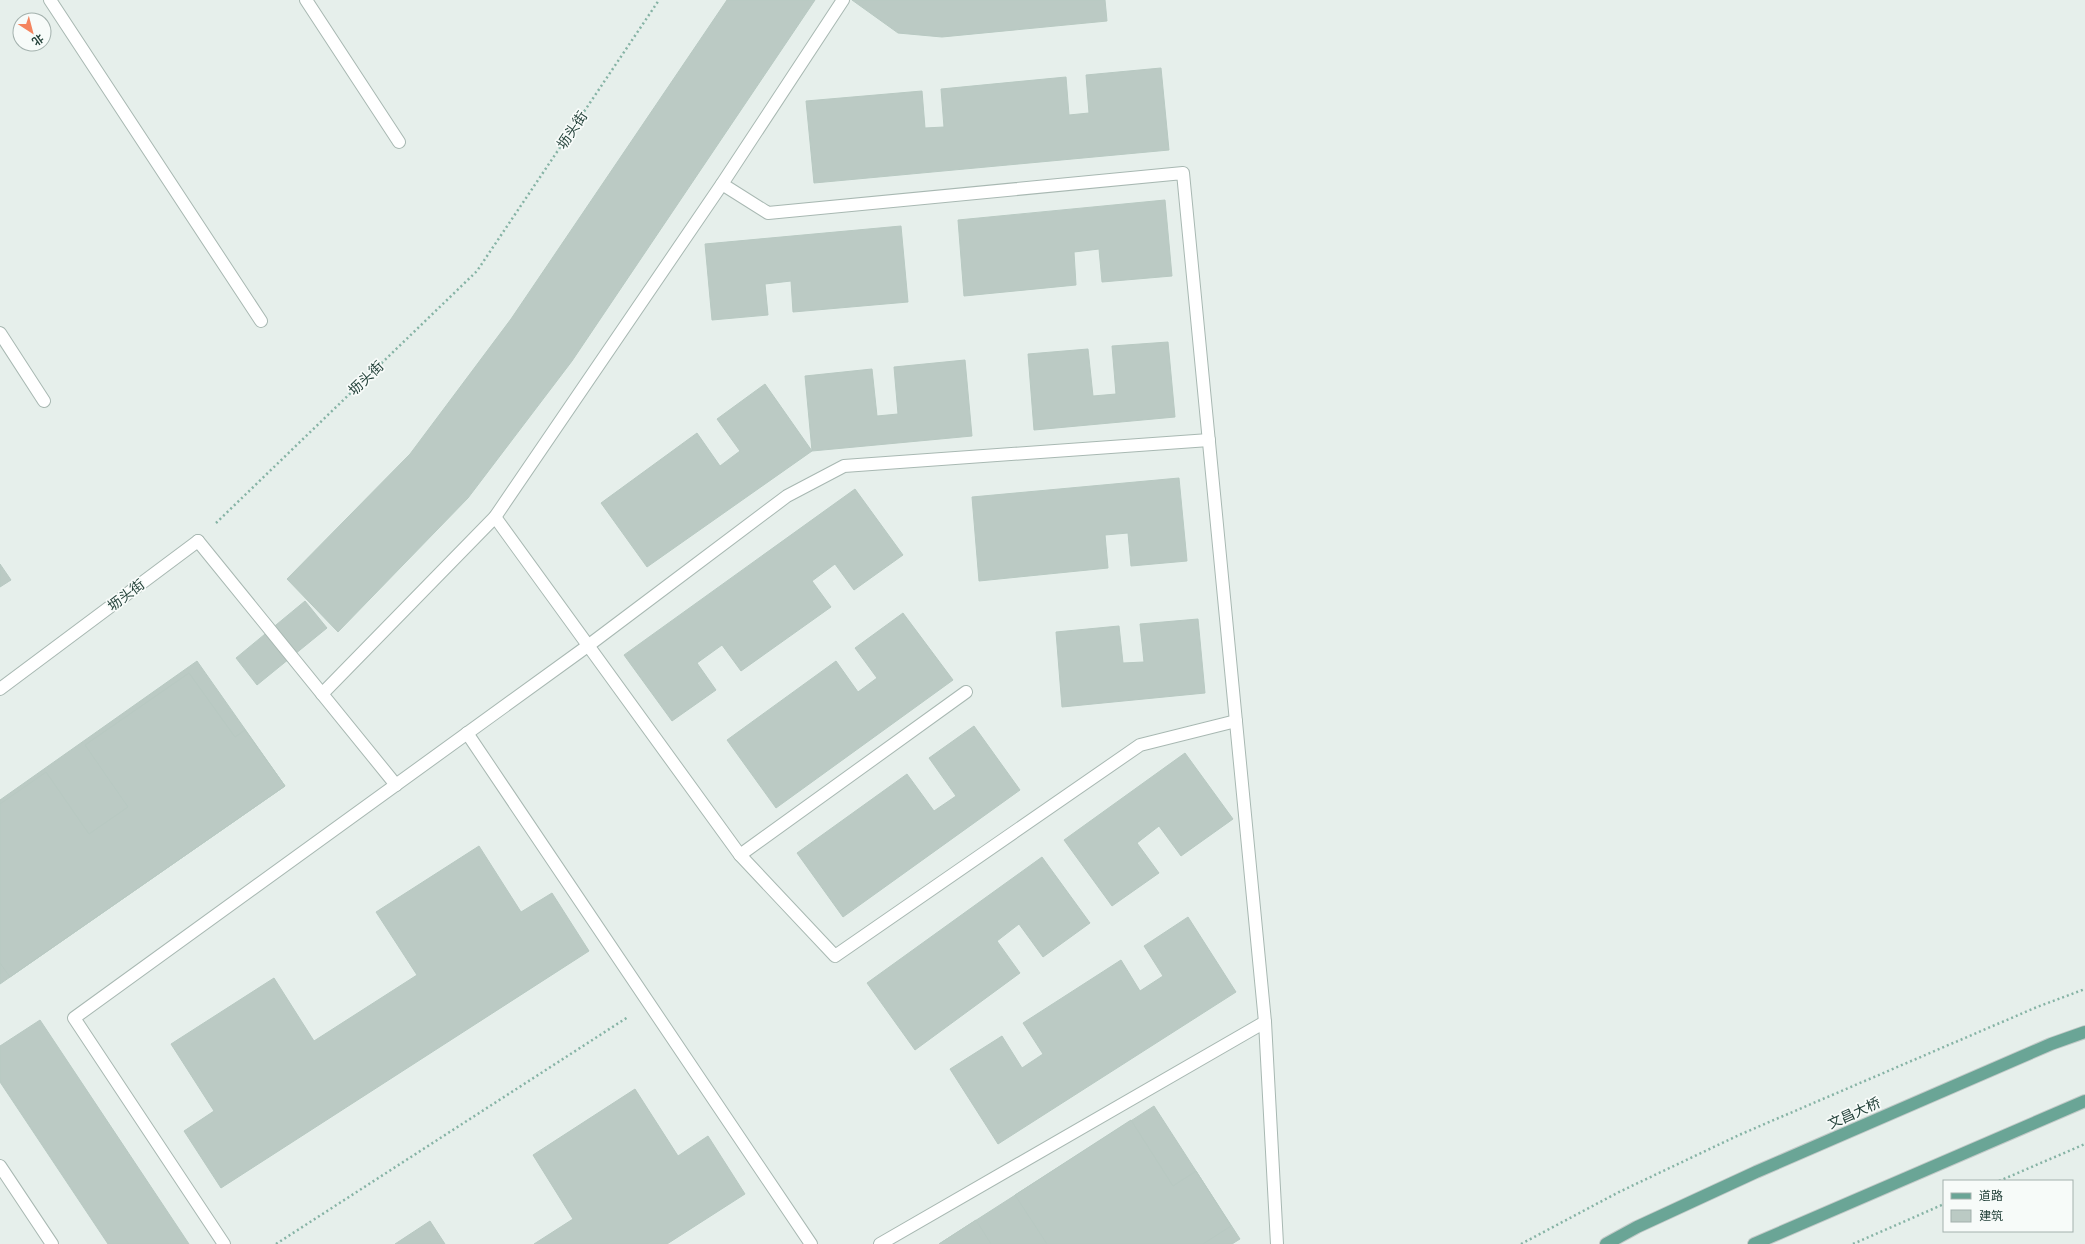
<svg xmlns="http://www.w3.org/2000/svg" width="2085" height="1244" font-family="Manrope,'Noto Sans SC',sans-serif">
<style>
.building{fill:#bbcac4;stroke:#b8c9c2}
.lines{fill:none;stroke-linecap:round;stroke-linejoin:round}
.service-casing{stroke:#a8b8b2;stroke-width:14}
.minor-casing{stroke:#a8b8b2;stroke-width:14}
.primary-casing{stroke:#c2cac8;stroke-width:14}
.path{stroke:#86b3a5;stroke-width:2.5;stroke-dasharray:2 3;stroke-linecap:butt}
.service{stroke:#fff;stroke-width:12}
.minor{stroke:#fff;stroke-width:12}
.primary{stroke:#6aa596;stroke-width:12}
.labels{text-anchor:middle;stroke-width:3.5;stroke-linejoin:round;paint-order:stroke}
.street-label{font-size:14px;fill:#24423a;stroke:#f7fbf9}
</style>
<rect width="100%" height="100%" fill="#e6efeb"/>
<g class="building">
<path d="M727 0H815L572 361 468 498 338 632 287 579 410 454 511 319Z"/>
<path d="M852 0H1105L1107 21 942 37 898 33Z"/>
<path d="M1161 68 1169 150 814 183 806 101 922 91 925 128 944 127 941 89 1066 77 1069 115 1089 113 1086 75Z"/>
<path d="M1165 200 1172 276 1102 282 1099 249 1074 252 1076 285 964 296 958 220Z"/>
<path d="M901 226 908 302 793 312 791 281 765 284 768 315 712 320 705 244Z"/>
<path d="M1168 342 1175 417 1034 430 1028 354 1088 349 1093 396 1116 394 1112 346Z"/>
<path d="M965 360 972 436 812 451 805 376 872 369 877 416 898 414 894 367Z"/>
<path d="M765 384 812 451 647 567 601 503 697 433 720 466 740 451 717 419Z"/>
<path d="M1179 478 1187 561 1131 566 1128 533 1105 535 1108 568 979 581 972 497Z"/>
<path d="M855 489 903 555 854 590 835 564 812 581 831 607 741 671 722 645 697 663 716 690 672 721 624 655Z"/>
<path d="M0 564 11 580 0 587Z"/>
<path d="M305 601 327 628 257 685 236 658Z"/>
<path d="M903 613 953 680 776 808 727 740 836 661 858 692 877 678 855 648Z"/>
<path d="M1198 619 1205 693 1062 707 1056 632 1119 626 1123 663 1144 662 1140 624Z"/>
<path d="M197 661 285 786 0 984V800Z"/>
<path d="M189 673 235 737 245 730 285 786 10 977 0 963V804L46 772 89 834 128 807 85 745Z"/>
<path d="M974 726 1020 790 843 917 797 853 907 774 934 811 956 796 929 758Z"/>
<path d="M1185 753 1233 819 1181 856 1159 826 1137 843 1159 873 1112 906 1064 840Z"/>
<path d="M479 846 521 912 552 893 589 951 221 1188 184 1131 214 1111 171 1044 274 978 314 1041 417 975 376 912Z"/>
<path d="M1042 857 1090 923 1043 957 1019 924 997 941 1020 973 915 1050 867 983Z"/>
<path d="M1188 917 1236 992 998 1144 950 1069 1002 1036 1022 1068 1043 1054 1023 1023 1121 960 1140 991 1163 976 1144 946Z"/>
<path d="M40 1020 189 1244H108L0 1082V1046Z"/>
<path d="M635 1089 678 1156 708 1136 745 1194 667 1244H534L573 1219 533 1155Z"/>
<path d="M1154 1106 1240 1239 1232 1244H939Z"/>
<path d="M1131 1120 1173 1186 1196 1171 1231 1226 1203 1244H1047L1015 1195Z"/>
<path d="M976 1220 991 1244H939Z"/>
<path d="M430 1221 445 1244H395Z"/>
</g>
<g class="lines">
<defs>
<g id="service">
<path d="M50 0 261 321"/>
<path d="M306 0 399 142"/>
<path d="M722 184 768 213 1183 173 1265 1022"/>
<path d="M0 333 44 401"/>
<path d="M495 517 740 855 835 956 1140 745 1236 721"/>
<path d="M198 541 396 785"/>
<path d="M322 694 495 517 722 184 843 0"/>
<path d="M467 733 811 1244"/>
<path d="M740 855 966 692"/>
<path d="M0 1166 52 1244"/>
<path d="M224 1244 74 1018 589 645 787 496 844 466 1209 440"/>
<path d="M880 1244 1265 1022 1277 1244"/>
</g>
<path id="minor" d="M0 689 198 541"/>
<g id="primary">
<path d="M1606 1244 1637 1227 1756 1172 2051 1044 2085 1032"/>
<path d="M1754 1244 2085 1101"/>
</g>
</defs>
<use href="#service" class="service-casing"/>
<use href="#minor" class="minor-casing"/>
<use href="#primary" class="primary-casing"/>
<g class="path">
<path d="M216 523 477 271 659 0"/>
<path d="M1999 1181 2085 1144"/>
<path d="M276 1244 628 1017"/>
<path d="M1521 1244 1619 1192 1739 1135 2037 1007 2085 989"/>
<path d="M1853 1244 1944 1204"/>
</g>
<use href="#service" class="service"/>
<use href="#minor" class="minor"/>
<use href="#primary" class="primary"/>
</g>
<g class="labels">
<g class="street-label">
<text transform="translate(572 130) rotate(-56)" y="5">坜头街</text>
<text transform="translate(366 378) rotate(-44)" y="5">坜头街</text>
<text transform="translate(126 595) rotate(-37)" y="5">坜头街</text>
<text transform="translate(1854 1113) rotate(-24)" y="5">文昌大桥</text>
</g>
</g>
<rect x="1943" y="1180" width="130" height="52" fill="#f7fbf9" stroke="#a3b1ad"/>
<rect x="1951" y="1193" width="20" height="6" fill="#6aa596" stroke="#a3b1ad"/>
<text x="1979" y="1200" font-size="12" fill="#24423a">道路</text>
<rect x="1951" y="1210" width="20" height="12" fill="#bbcac4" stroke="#a3b1ad"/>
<text x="1979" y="1220" font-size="12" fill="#24423a">建筑</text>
<g transform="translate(32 32) rotate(144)"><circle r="19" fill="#f7fbf9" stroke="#a3b1ad"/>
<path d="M0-3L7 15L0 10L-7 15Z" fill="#f4845f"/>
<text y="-6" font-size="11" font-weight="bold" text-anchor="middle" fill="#24423a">北</text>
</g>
</svg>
